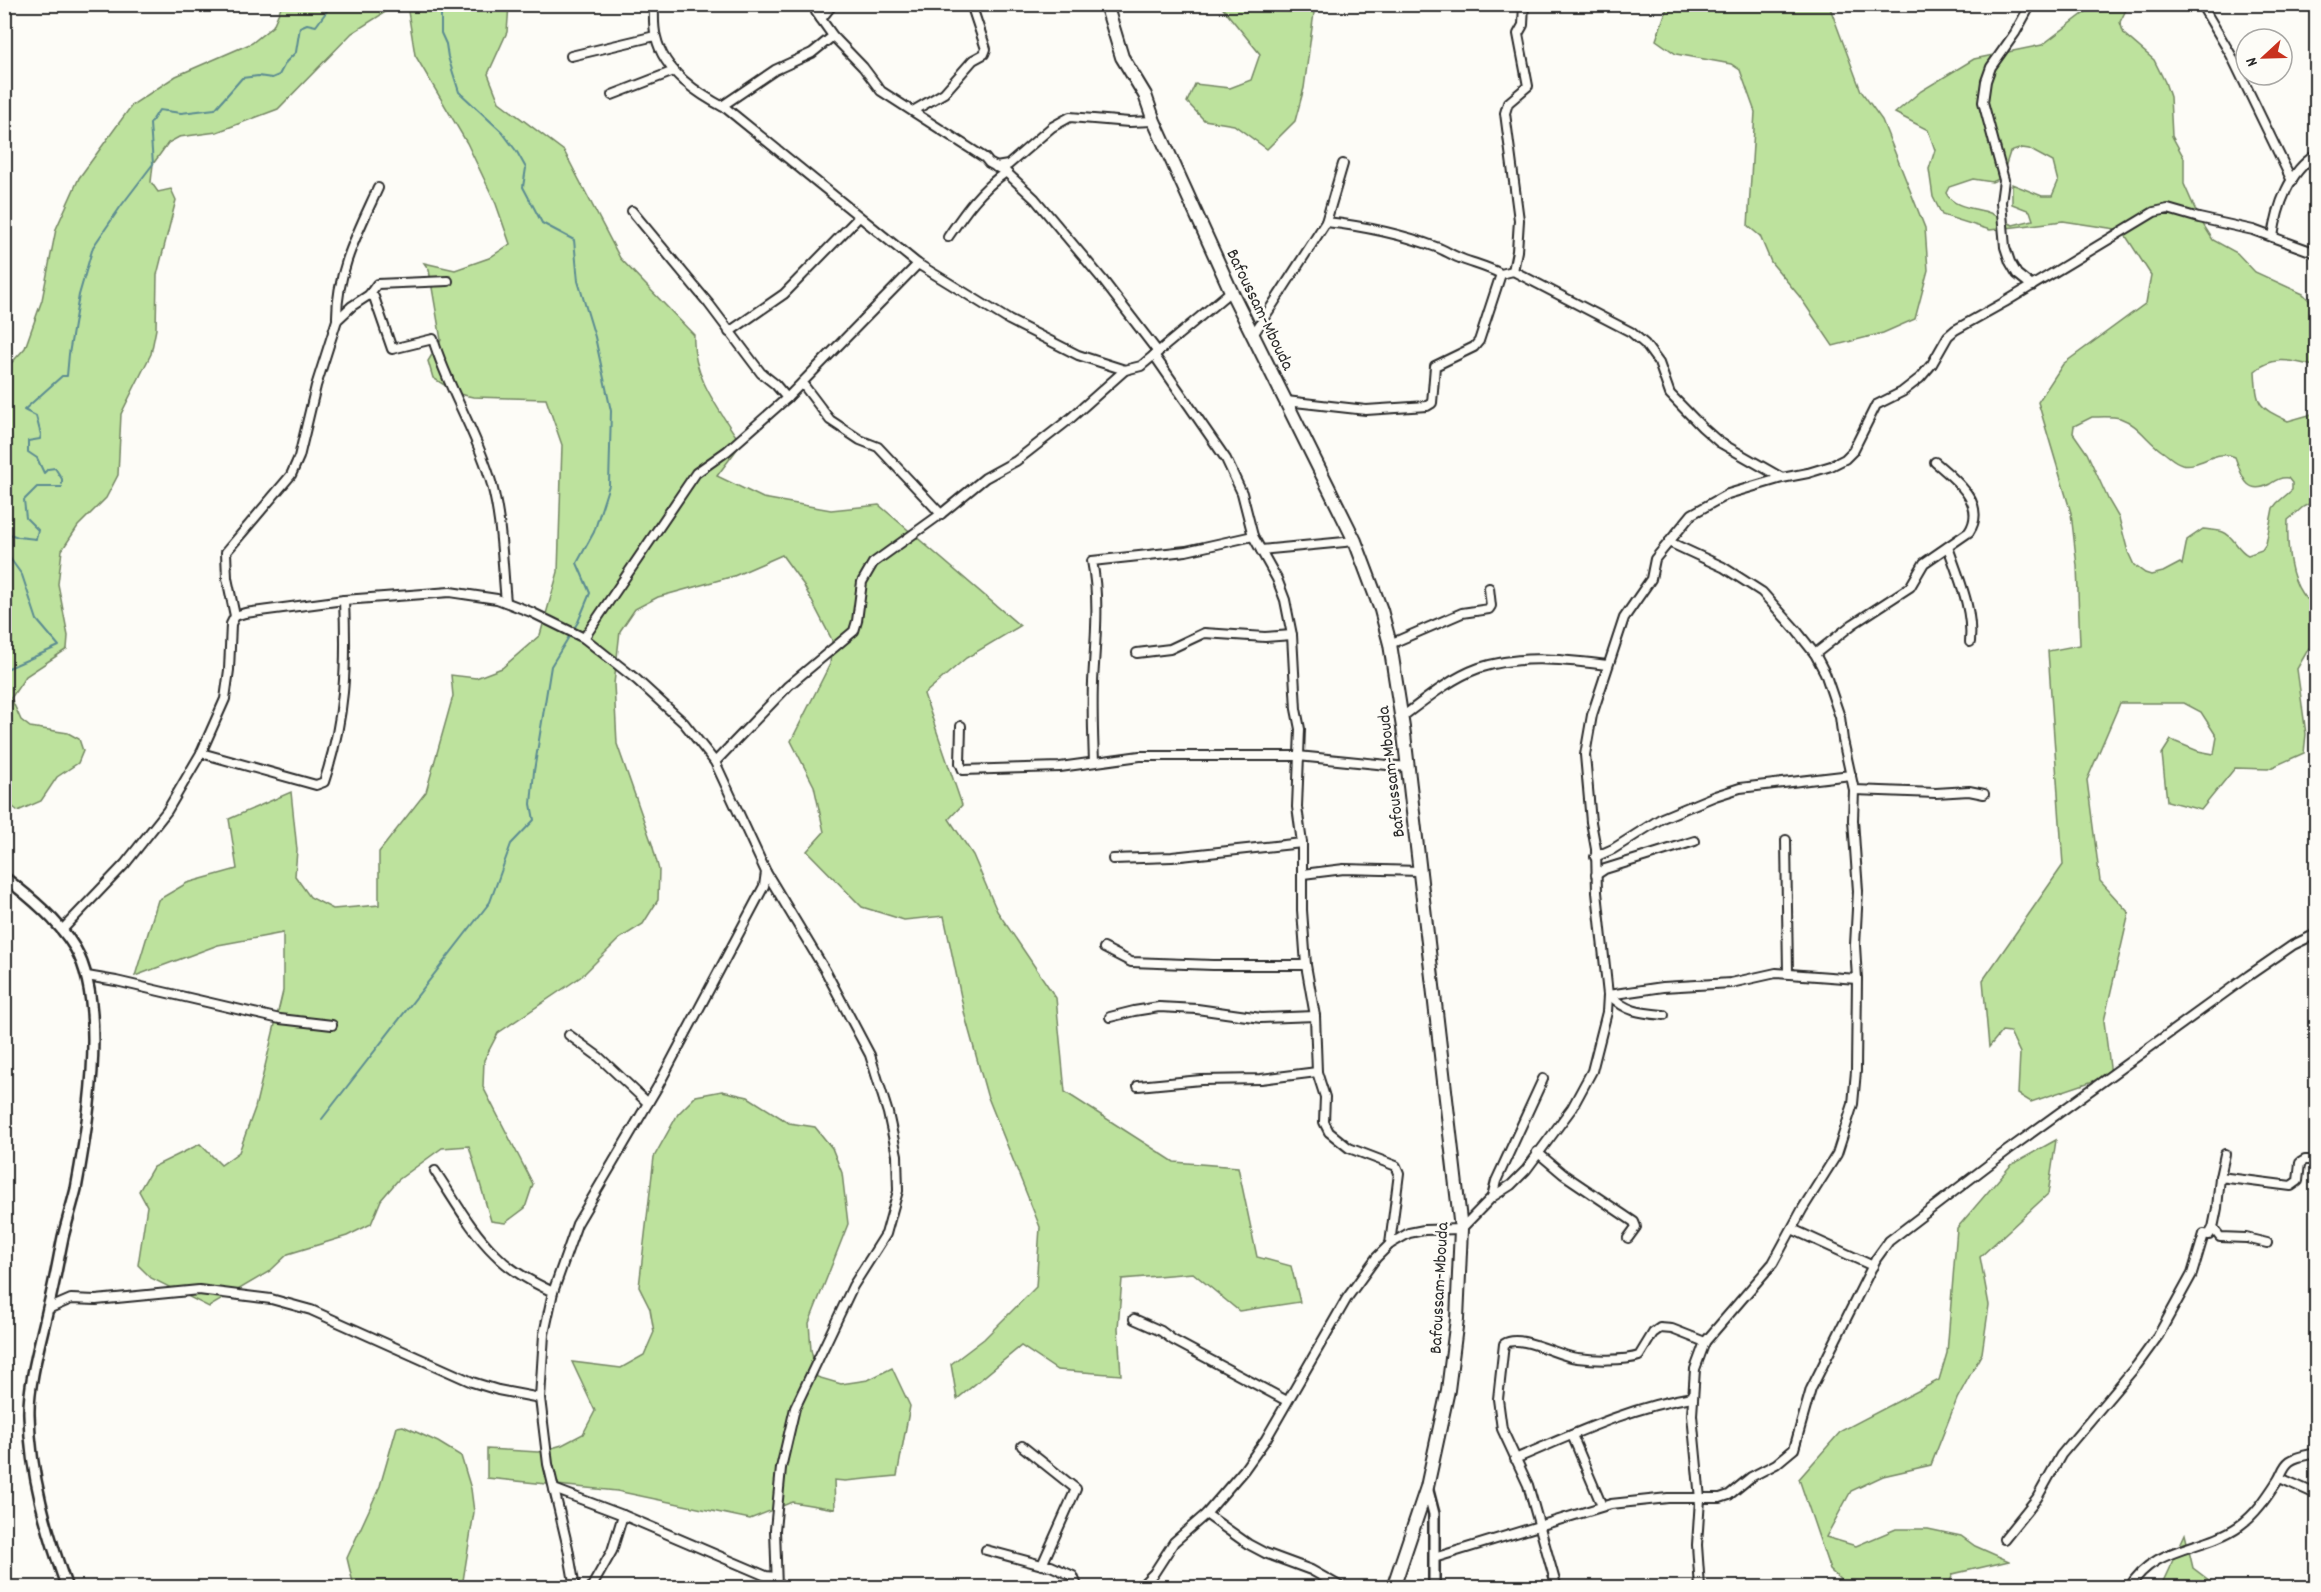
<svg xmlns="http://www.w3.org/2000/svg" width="2321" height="1592" font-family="Dekko,sans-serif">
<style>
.green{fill:#bde29d;stroke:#748664;stroke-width:1.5;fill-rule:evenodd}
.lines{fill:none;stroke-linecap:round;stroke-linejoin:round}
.stream{stroke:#5b8c91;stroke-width:2}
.minor-casing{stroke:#2b2b2b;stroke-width:12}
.tertiary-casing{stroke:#2b2b2b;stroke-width:14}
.trunk-casing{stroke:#2b2b2b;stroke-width:16}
.minor{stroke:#fdfcf7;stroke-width:8}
.tertiary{stroke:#fdfcf7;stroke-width:9}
.trunk{stroke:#fdfcf7;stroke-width:12}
.labels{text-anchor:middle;stroke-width:5;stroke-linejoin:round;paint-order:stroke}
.street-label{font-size:18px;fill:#2b2b2b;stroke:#fdfcf7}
</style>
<rect width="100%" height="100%" fill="#fdfcf7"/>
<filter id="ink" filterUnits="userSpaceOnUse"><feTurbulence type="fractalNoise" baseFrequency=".0167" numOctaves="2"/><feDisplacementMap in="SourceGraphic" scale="12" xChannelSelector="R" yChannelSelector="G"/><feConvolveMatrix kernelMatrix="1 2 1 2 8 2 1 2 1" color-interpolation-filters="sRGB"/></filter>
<g filter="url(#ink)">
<g class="green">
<path d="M282 5H391L384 13 352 33 278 109 217 132 179 137 168 143 153 164 151 182 158 192 171 189 176 200 157 275 156 329 151 354 121 414 118 475 106 498 78 526 62 550 58 584 68 636 67 649 26 676 11 698 21 720 30 727 68 733 79 739 83 751 78 763 57 777 41 801 18 811 8 803 7 777 4 772 5 370 25 348 42 300 56 229 79 178 132 105 176 76 252 43 273 26Z"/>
<path d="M407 5H509L507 32 488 74 499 102 564 151 620 258 694 335C691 375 720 411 741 444L717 476 763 498 831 510 879 505 1020 626 966 658 924 694 962 805 949 819 973 855 997 911 1056 998 1065 1092 1174 1162 1238 1167 1257 1257 1291 1266 1300 1302 1239 1311 1193 1273 1122 1279 1118 1328 1121 1375 1057 1370 1021 1346 957 1399 951 1364 984 1339 1036 1287 1040 1227 987 1095 965 1016 944 916 904 920 862 907 807 851 824 832 814 786 791 741 830 664 832 640 803 584 782 555 734 576 658 597 635 609 620 631 614 684 617 744 652 844 659 870 658 900 643 924 619 939 582 976 498 1033 484 1060 483 1087 533 1184 525 1208 505 1223 491 1221 469 1146 442 1148 398 1180 381 1200 371 1224 347 1236 288 1254 270 1271 209 1307 151 1278 138 1265 147 1206 139 1191 153 1167 200 1144 221 1165 239 1152 255 1108 283 991V933L218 945 135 976 158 900 187 883 237 869 229 819 291 792 297 850 295 876 310 897 333 909 379 905V852L426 792 453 696 451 675 476 678 502 668 540 635 558 572 562 445 546 399 473 397 459 394 433 378 428 361 441 340 429 270 424 263 455 270 489 258 510 244 496 204 467 143 415 55Z"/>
<path d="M1220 5H1315L1304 88 1295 121 1267 149 1234 125 1204 120 1187 102 1195 84 1230 88 1251 80 1260 54Z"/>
<path d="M1668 5H1829L1861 91 1882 120 1925 228 1928 270 1915 319 1883 333 1833 346 1800 297 1771 262 1760 236 1748 226 1755 112 1740 70 1731 64 1676 54 1656 40Z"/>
<path d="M2095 5H2133L2126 10 2120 22 2124 34 2154 60 2165 82 2170 97 2172 136 2184 158V184L2199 218 2213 240 2237 253 2255 272 2303 294 2316 307V366C2292 362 2275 354 2255 371 2257 406 2257 406 2288 421L2316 413V500L2303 507 2288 520C2287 545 2289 580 2306 599L2316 598V642L2309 648 2297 669 2306 734 2304 753 2268 769 2235 768 2201 810 2167 801 2162 754 2171 740 2198 751 2214 754 2217 737 2201 712 2184 703H2120L2087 780 2100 881 2129 913 2104 1021 2111 1075 2031 1102 2018 1094 2020 1053 2010 1032 2002 1031 1989 1047 1983 980 2063 865 2048 651 2080 645 2077 566 2071 513 2038 402 2063 364 2146 303 2151 275 2122 230 2063 221 1990 230 1942 215 1933 197 1929 169 1935 150 1928 130 1895 113 1921 91 1974 59 2042 45ZM2022 148 2029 149 2053 162 2058 182 2052 196H2042L2012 184V204L2030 211 2033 220 2013 225C2005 221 1998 217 1990 213 1976 208 1953 208 1946 193L1949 187 1973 179 1992 182 1999 179 2003 174 2010 152ZM2092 417C2100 417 2112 416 2120 418 2138 424 2148 442 2163 452 2169 456 2174 462 2182 464 2201 468 2216 448 2235 457 2242 474 2245 497 2270 484 2276 480 2281 477 2288 478L2292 483V490L2277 503 2273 508 2266 544 2262 550 2248 555C2237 550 2234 536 2223 532 2217 530 2210 530 2203 529L2187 540 2182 565 2180 563 2163 572 2151 575 2145 573 2134 565 2128 552 2119 518 2109 501 2087 453 2073 433 2074 426Z"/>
<path d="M722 1091 748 1097 789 1123 815 1127 832 1148 842 1173 848 1224 809 1323 811 1350 817 1377 841 1384 868 1380 892 1368 910 1406 897 1476 845 1481 834 1480 835 1509 792 1502 750 1519 617 1491 487 1478V1449L538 1452 562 1445 583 1434 595 1411 572 1362 621 1368 644 1355 654 1332 650 1309 639 1287 654 1157 678 1114 696 1096Z"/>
<path d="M2056 1140 2048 1194 1980 1257 1989 1305 1982 1353 1957 1399 1931 1465 1883 1476 1851 1491 1826 1537 1856 1546 1896 1529H1928L1961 1536 1975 1546 2009 1561 1953 1574 1948 1587H1848L1830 1570 1799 1479 1841 1431 1939 1380 1947 1353 1957 1228 2011 1165Z"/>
<path d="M403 1426 438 1442 461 1456 471 1489 474 1512 462 1587H354L347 1558 380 1486 397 1427Z"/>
<path d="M2185 1534 2193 1568 2218 1587 2160 1588Z"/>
</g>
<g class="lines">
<g class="stream">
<path d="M337 4 343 7 346 4"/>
<path d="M62 484V479L55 468 48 469 44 473 37 458 28 452V441L40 439 41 435 36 416 24 410 62 376H67L69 354 79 295 93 247 121 206 153 164 150 124 159 110 181 113 215 109 242 78 258 76 272 78 279 75 286 62 296 52 300 27 307 24 316 26 332 4"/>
<path d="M4 532 18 537 36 539 38 530 26 518 24 500 37 487H62"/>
<path d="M4 550 22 575 37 620 59 646 4 670"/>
<path d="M322 1119 490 902 511 844 534 820 531 804 534 771 551 666 578 622 590 593 577 563 594 532 609 485 611 411 595 337 578 281 574 240 542 223 523 187 526 168 517 152 502 132 459 92 448 57 446 44 441 33V4"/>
</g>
<defs>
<g id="minor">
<path d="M654 4C654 15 653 27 656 37 664 72 698 94 727 109L918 264 1009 320 1078 355 1125 370 1141 366 1231 291"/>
<path d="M814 4 816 12 833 36 863 67 881 91 985 158 989 163 1006 172 1035 199 1102 279 1158 352"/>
<path d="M2031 4 2015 33 1991 67 1986 81 1983 102 2004 180 2001 202 2005 247 2010 262 2017 274 2032 286"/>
<path d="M2201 4 2231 55 2292 181"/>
<path d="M821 19 833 4"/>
<path d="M571 56 655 36"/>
<path d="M612 95 674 71"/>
<path d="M722 106 775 70 812 53 833 36"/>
<path d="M913 111 944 93 973 60 984 54 986 49 971 4"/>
<path d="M996 167 1008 165 1052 127 1070 117 1129 122 1154 121"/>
<path d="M632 211 709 304 761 373 775 384 787 398"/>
<path d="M1326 222C1363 226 1401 234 1436 247 1445 250 1453 256 1462 259 1475 264 1488 267 1501 274L1513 271 1631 332 1645 344 1659 363 1670 394 1702 427 1719 442 1782 478"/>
<path d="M948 237C965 212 980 190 1006 172"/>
<path d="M2273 237C2277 207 2289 171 2316 155"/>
<path d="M1513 271 1517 251 1519 220 1505 113 1508 103 1528 86 1518 34 1523 25 1524 4"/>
<path d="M369 295 374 297 392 349 433 339C447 386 474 428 489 475 502 515 502 561 506 602"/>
<path d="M337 320C336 272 359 230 378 188"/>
<path d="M729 332 784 294 859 217"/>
<path d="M1253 335 1326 222 1343 164"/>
<path d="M1154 355 1226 459 1242 493 1253 536 1277 579 1285 600 1292 635 1296 709 1300 729 1297 807 1302 843V910L1306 965 1315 1016 1317 1072 1325 1097 1324 1122 1329 1132 1349 1148 1396 1166 1399 1173 1390 1244"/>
<path d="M802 383 830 420 860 440 878 447 941 514"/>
<path d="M1286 401 1366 410 1427 406 1432 403 1435 366 1474 347 1479 341 1501 274"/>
<path d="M1669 542 1723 567 1762 592 1796 630 1815 654 1825 673 1840 717 1843 740 1854 790 1853 820 1858 891 1855 945 1857 979 1856 1071 1853 1104 1837 1154 1803 1208 1773 1263 1705 1342 1695 1369 1692 1415 1700 1499 1697 1545 1700 1588"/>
<path d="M1948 547C1959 579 1973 609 1970 642"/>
<path d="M1261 550 1355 541"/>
<path d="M235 616 227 578 226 552 291 475 299 457 316 386 337 320 352 306 369 295 377 284 448 281"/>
<path d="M584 638 696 473 727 451 787 398 918 264"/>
<path d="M1390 644 1462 613 1489 609 1491 606 1489 588"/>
<path d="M1137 653 1170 649 1204 633 1265 637 1292 635"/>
<path d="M1815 654 1853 624 1910 587 1924 563 1969 532C1988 503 1954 479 1935 462"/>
<path d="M1402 717C1426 699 1451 678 1479 668 1520 654 1565 660 1607 665"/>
<path d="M961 726 960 763 963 770 1060 767 1140 756H1298L1407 767"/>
<path d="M201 753 316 785 324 782C345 719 347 667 344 600"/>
<path d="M715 762 788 686 854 631 857 621 862 582 873 563 941 514 985 478 1016 461 1071 418 1125 370"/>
<path d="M1094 762C1093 736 1092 709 1093 682 1095 643 1100 600 1092 561L1186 551 1253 536"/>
<path d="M1854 790 1936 793 1969 791 1984 794"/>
<path d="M1786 840 1788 973"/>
<path d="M1595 857 1613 849 1662 818 1715 796 1740 788 1851 775"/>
<path d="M1113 859 1172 857 1302 843"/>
<path d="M766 872 825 970 870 1055 888 1113 897 1155 898 1191 886 1234 853 1286 795 1408 781 1468 775 1530 777 1588"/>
<path d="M1303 874 1344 869 1420 871"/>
<path d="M1596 875 1605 869 1695 841"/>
<path d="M62 930 125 864 167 811 201 753 225 699 229 670 231 624 235 616 245 613 344 600 450 592 497 599 531 612 584 638 637 680 684 723 715 762 766 872 764 886 658 1086 577 1224 553 1292 544 1334 540 1398 548 1464 568 1548 575 1588"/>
<path d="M1104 948 1131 962 1213 965H1306"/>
<path d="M87 976 116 981 280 1019 332 1025"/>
<path d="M1608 995 1663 987 1731 983 1776 973 1857 979"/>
<path d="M1610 995C1626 1012 1641 1013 1664 1015"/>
<path d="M1110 1017 1134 1011 1159 1007 1197 1009 1261 1018 1315 1016"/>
<path d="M569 1035 599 1057 648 1103"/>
<path d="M1138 1086 1201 1080 1261 1079 1317 1072"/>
<path d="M1537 1152 1563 1174 1634 1222 1636 1227 1628 1238"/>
<path d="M435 1171C454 1199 471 1231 495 1254 511 1271 532 1282 553 1292"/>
<path d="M2220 1177 2225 1154"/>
<path d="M1492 1197 1496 1181 1543 1079"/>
<path d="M2213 1228 2217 1208 2220 1177 2291 1186 2298 1181 2300 1163 2305 1160H2316"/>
<path d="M1792 1229 1873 1266"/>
<path d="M48 1309 71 1299 96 1300 199 1290 271 1299 311 1310 472 1382 498 1390 540 1398"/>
<path d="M1134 1319 1161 1331 1173 1340 1287 1401"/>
<path d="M1572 1435 1602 1506"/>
<path d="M1022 1446 1076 1489 1042 1565 1051 1566 1073 1576 1078 1588"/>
<path d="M1515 1459C1572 1435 1630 1407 1692 1397"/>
<path d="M2280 1478 2316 1494"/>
<path d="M554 1489 623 1515 766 1576 776 1577"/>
<path d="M1206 1514 1248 1544 1265 1553 1311 1570 1343 1588"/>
<path d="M2004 1539 2037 1498 2061 1455 2137 1365 2158 1336 2192 1274 2204 1234 2209 1235 2213 1228 2220 1237 2246 1238 2267 1243"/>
<path d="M986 1550 1042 1565"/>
<path d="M1434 1558 1611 1504 1668 1498H1720L1729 1495 1751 1477 1776 1464 1794 1449 1811 1389 1876 1259 1889 1241 2008 1150 2248 976 2293 945 2316 934"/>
<path d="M591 1588 612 1551 623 1515"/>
<path d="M1139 1588 1154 1573 1174 1542 1206 1514 1244 1470 1266 1439 1347 1298 1376 1258 1390 1244 1409 1233 1424 1230 1461 1229 1492 1197 1511 1185 1526 1170 1572 1108 1592 1071 1607 1012 1608 995 1597 892 1596 849 1591 822 1585 755 1592 715 1624 618 1651 579 1655 559 1692 514 1728 494 1782 478 1808 473 1831 466 1845 459 1853 451 1876 405 1902 392 1920 378 1932 364 1948 336 1955 330 2005 302 2154 212 2168 209 2199 218 2253 230 2316 253"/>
<path d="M1557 1588 1528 1485 1502 1429 1498 1399 1504 1344C1521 1333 1557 1356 1577 1358 1593 1360 1624 1361 1639 1356L1653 1333 1660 1328 1672 1329 1705 1342"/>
<path d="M2129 1588C2154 1545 2203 1551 2239 1526 2256 1514 2267 1497 2278 1480 2282 1474 2283 1466 2290 1461 2297 1456 2308 1455 2316 1453"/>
</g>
<g id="tertiary">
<path d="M4 877C30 897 58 920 75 948 108 1004 88 1126 76 1189 72 1205 67 1221 63 1237 58 1261 54 1285 48 1308 41 1340 28 1383 29 1415 30 1475 47 1532 67 1588"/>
<path d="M1427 1487 1434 1514V1588"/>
</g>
<path id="trunk" d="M1106 4 1122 57 1145 95 1154 121 1231 291 1355 541 1381 610 1390 644 1404 734 1461 1229 1457 1319 1448 1390 1427 1487 1393 1588"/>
</defs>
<use href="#minor" class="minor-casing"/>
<use href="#tertiary" class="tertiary-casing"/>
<use href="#trunk" class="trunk-casing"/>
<use href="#minor" class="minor"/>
<use href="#tertiary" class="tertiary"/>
<use href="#trunk" class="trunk"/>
</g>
</g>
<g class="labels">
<g class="street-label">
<text transform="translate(1261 309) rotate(64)" y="6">Bafoussam-Mbouda</text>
<text transform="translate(1390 772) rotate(-97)" y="6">Bafoussam-Mbouda</text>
<text transform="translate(1438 1288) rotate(-87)" y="6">Bafoussam-Mbouda</text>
</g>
</g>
<rect width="2321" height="1592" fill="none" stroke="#fdfcf7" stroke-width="24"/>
<rect x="12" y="12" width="2297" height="1568" fill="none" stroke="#2b2b2b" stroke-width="2" filter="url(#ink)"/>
<g transform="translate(2264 57) rotate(248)"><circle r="28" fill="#fdfcf7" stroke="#a9a8a5" stroke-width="1.5"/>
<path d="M0-4.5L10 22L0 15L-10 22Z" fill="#c8321e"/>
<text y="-9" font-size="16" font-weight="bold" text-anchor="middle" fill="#2b2b2b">N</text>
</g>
</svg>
